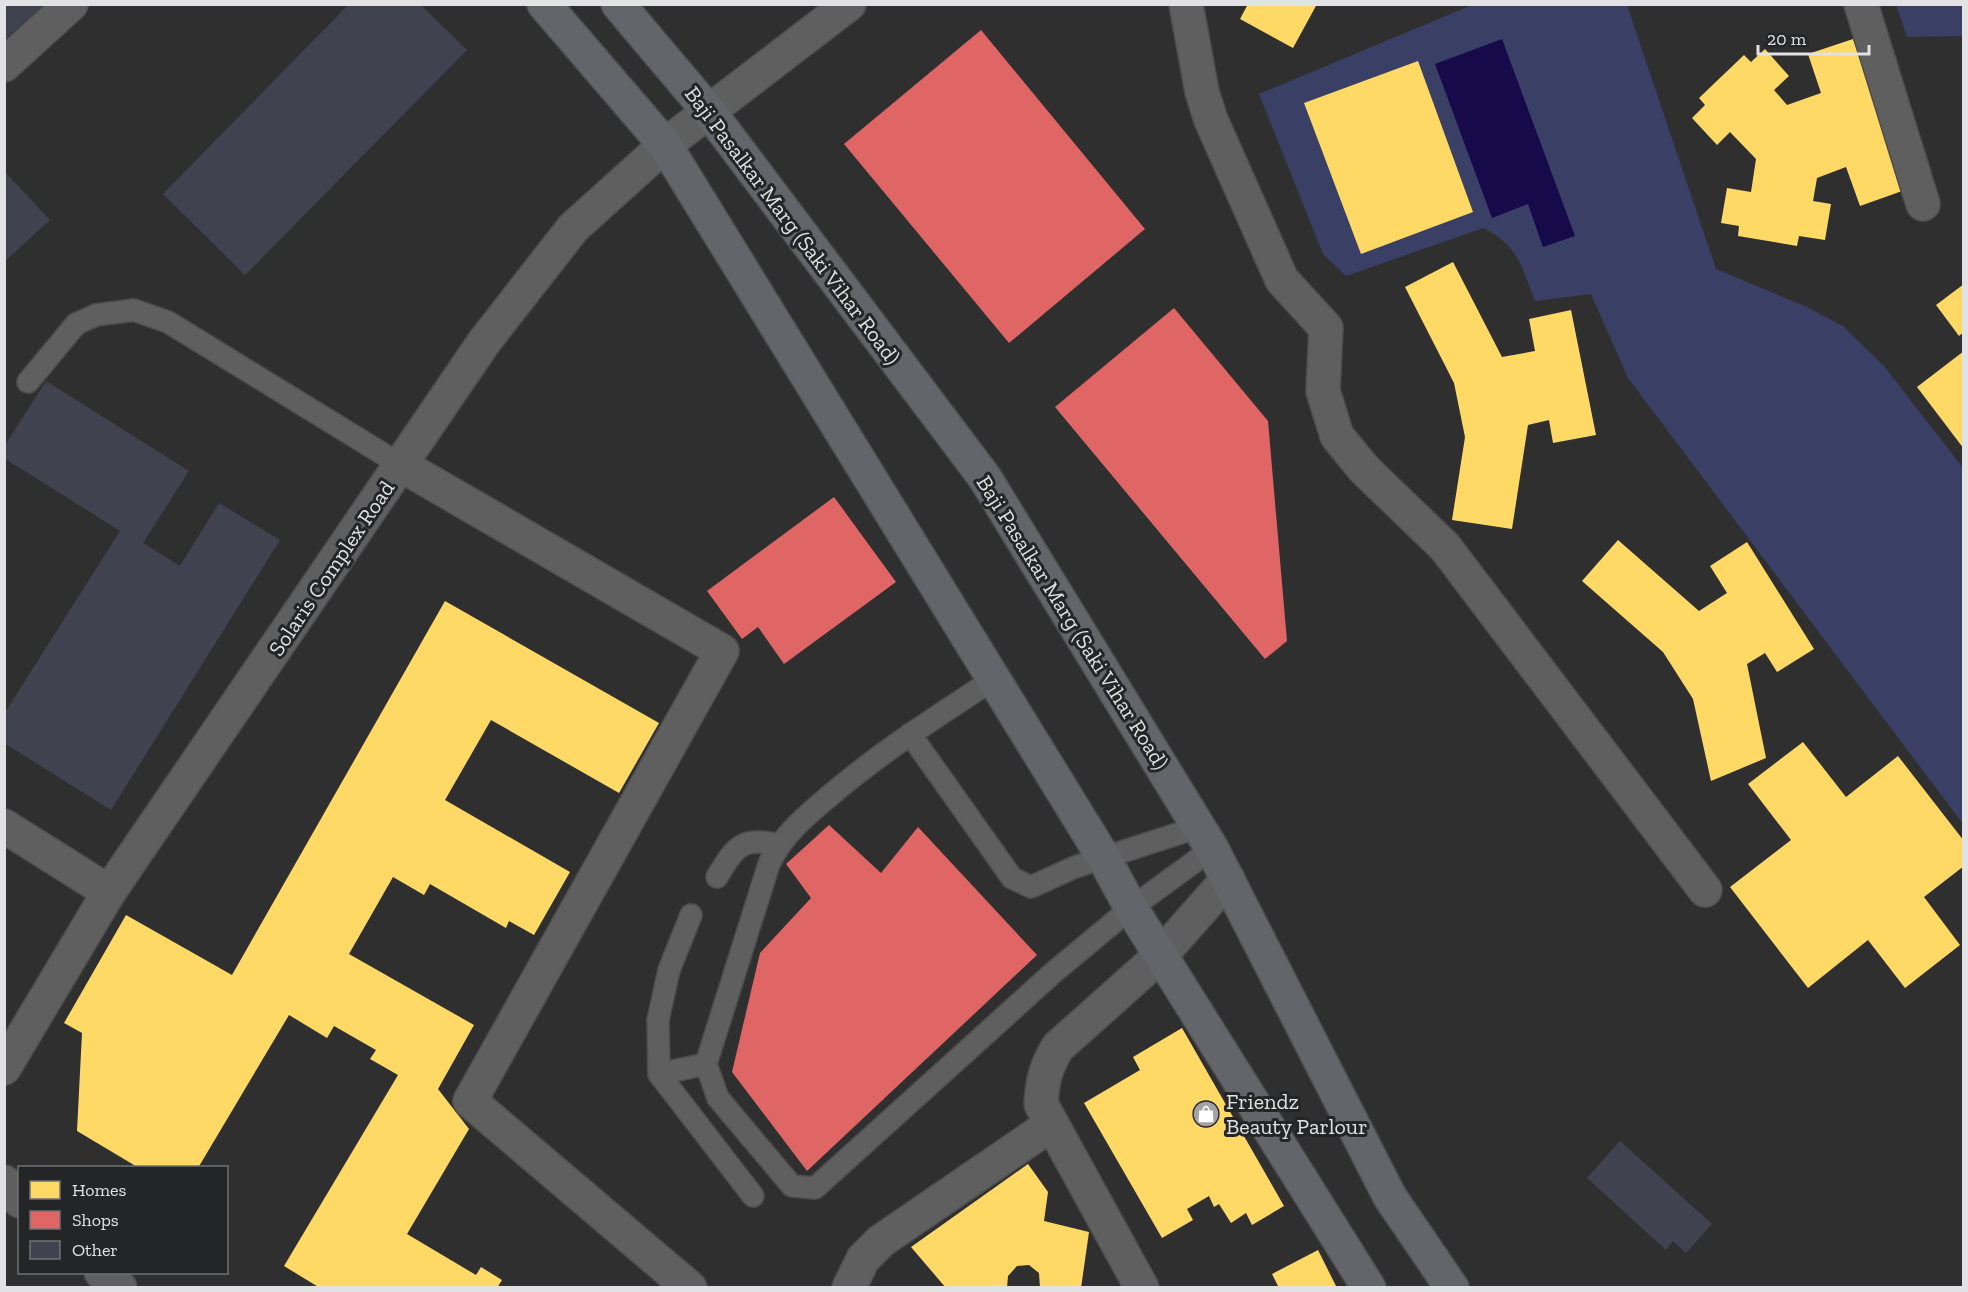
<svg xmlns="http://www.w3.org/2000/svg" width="1968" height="1292" font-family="'Zilla Slab',serif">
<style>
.green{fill:#3a3f66}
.water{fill:#160a4b}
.homes{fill:#ffd966}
.shops{fill:#e06666}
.building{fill:#414250}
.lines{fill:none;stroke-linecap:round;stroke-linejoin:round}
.lane-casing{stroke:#4c4c4d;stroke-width:24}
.street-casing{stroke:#4c4c4d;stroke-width:36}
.primary-casing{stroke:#4c4c4d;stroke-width:36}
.lane{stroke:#5f5f60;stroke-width:21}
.street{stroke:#5f5f60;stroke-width:33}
.primary{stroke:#64656b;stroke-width:33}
.labels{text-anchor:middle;stroke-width:6;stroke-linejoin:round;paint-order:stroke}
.street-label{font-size:22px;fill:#e2e2e4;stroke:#242527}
.poi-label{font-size:22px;fill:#e2e2e4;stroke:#242527;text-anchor:start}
</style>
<rect width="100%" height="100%" fill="#2f2f30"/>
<g class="green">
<path d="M1472 5H1627L1716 269 1807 307 1843 326 1884 366 1963 468V824L1628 378 1591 294 1535 301C1522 268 1518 244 1483 228L1346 276 1323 254 1259 94Z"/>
<path d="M1896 5H1963V36L1907 37Z"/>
</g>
<path class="water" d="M1502 39 1575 236 1543 247 1528 204 1492 218 1435 64Z"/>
<g class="homes">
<path d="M1248 4H1317L1293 48 1240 19Z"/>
<path d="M1853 39 1905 190 1860 206 1846 167 1817 178 1813 201 1831 204 1825 240 1799 236 1797 246 1738 236 1739 226 1721 223 1727 188 1751 192 1756 159 1730 132 1717 145 1692 118 1705 105 1699 98 1744 55 1751 62 1765 49 1789 76 1774 90 1787 105 1821 93 1808 54Z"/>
<path d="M1418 61 1473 212 1361 254 1304 103Z"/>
<path d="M1453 262 1502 357 1535 351 1529 319 1571 310 1596 435 1553 443 1549 420 1528 425 1512 529 1452 520 1465 437 1454 383 1405 287Z"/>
<path d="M1964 284V332L1959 336 1936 305Z"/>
<path d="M1964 351V449L1917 387Z"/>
<path d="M1618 540 1699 611 1727 593 1710 566 1747 542 1814 649 1777 672 1765 653 1747 664 1766 758 1711 781 1693 699 1663 652 1582 581Z"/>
<path d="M445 601 659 723 619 793 491 720 445 800 570 872 534 935 509 921 506 928 430 884 424 895 393 877 349 954 474 1025 438 1089 469 1129 407 1234 476 1275 481 1267 502 1280 497 1288H320L284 1266 398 1075 370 1059 376 1050 334 1026 327 1038 289 1015 198 1168H139L77 1131 82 1033 64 1023 126 915 232 975Z"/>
<path d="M1803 742 1846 797 1898 756 1964 841V866L1924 897 1960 945 1905 988 1868 940 1808 988 1730 887 1791 840 1748 784Z"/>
<path d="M1182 1028 1284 1206 1252 1225 1246 1213 1231 1223 1219 1204 1214 1207 1209 1196 1187 1209 1193 1220 1162 1238 1084 1103 1140 1070 1133 1057Z"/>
<path d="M1028 1164 1048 1192 1044 1221 1089 1232 1081 1288H1040L1039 1273 1029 1265 1017 1266 1008 1276 1007 1288H946L911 1247Z"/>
<path d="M1318 1250 1337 1288H1279L1272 1274Z"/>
</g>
<g class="shops">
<path d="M981 30 1145 229 1009 343 844 144Z"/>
<path d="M1174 308 1268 421 1287 641 1265 659 1055 407Z"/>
<path d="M834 497 896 582 784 664 758 627 742 639 707 591Z"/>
<path d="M829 825 881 873 918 827 1037 955 807 1171 732 1072 760 953 811 898 786 864Z"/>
</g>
<g class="building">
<path d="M4 4H44L4 40Z"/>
<path d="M349 4H420L467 50 245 275 163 194Z"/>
<path d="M4 171 50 220 4 262Z"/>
<path d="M46 381 189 471 143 543 180 566 219 503 280 540 111 810 4 743V714L120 531 4 458V447Z"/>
<path d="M1620 1141 1712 1224 1686 1253 1673 1241 1666 1250 1587 1178Z"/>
</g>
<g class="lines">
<defs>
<g id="lane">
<path d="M28 382 76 324 96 315 134 310 168 322 401 465"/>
<path d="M994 679C939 715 884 750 833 793 808 814 783 834 769 864L706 1064 718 1098 792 1186 815 1188 1054 972 1131 908 1212 849"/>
<path d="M910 734 1012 878 1031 887 1075 867 1199 827"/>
<path d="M717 877C735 847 742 836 778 845"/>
<path d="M691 915 669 970 658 1020 659 1074 706 1064"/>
<path d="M659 1074 753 1196"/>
</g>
<g id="street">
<path d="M1186 4 1202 92 1211 120 1282 280 1326 328 1323 391 1337 436 1364 469 1445 547 1705 890"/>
<path d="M1861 4 1923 204"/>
<path d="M4 65 71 4"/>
<path d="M401 465 722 651 470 1101 690 1288"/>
<path d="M4 826 109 892"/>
<path d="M4 1068 109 892 484 342 573 228 665 145 849 4"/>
<path d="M4 1182 20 1201"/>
<path d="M101 1272 120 1288"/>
<path d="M849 1288 863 1259 881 1241 1052 1124"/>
<path d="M1142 1288 1041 1104C1042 1082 1046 1066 1058 1047L1161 955 1228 879"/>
</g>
<g id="primary">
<path d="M544 4 665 145 1105 860 1131 908 1369 1288"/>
<path d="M618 4 710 113 985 478 1212 849 1390 1197 1452 1288"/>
</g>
</defs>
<use href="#lane" class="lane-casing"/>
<use href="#street" class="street-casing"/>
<use href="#primary" class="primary-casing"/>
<use href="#lane" class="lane"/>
<use href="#street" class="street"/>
<use href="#primary" class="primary"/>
</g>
<defs>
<symbol id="shop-disc" viewBox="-11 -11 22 22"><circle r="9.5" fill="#a3a3a5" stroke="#242527"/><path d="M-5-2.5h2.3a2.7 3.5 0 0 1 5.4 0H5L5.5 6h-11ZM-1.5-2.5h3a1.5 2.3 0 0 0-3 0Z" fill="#fff"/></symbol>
</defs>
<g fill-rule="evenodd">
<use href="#shop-disc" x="1191" y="1099" width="30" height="30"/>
</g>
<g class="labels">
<g class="street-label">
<text transform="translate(793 225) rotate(53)" y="8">Baji Pasalkar Marg (Saki Vihar Road)</text>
<text transform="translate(331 568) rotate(-56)" y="8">Solaris Complex Road</text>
<text transform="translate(1073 622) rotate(58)" y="8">Baji Pasalkar Marg (Saki Vihar Road)</text>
</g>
<g class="poi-label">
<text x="1226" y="1109">Friendz<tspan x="1226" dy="25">Beauty Parlour</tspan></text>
</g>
</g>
<rect width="1968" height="1292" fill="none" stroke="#e2e2e4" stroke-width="12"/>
<rect x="18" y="1166" width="210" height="108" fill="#242527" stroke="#707173" stroke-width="1.5"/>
<rect x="30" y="1181" width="30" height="18" fill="#ffd966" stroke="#707173" stroke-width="1.5"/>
<text x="72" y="1196" font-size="18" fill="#e2e2e4">Homes</text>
<rect x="30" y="1211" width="30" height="18" fill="#e06666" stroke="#707173" stroke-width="1.5"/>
<text x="72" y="1226" font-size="18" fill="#e2e2e4">Shops</text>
<rect x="30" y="1241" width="30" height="18" fill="#414250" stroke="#707173" stroke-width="1.5"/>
<text x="72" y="1256" font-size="18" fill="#e2e2e4">Other</text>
<path d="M1758 45v9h111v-9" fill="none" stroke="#e2e2e4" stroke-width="3"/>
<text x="1767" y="45" font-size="18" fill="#e2e2e4" stroke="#242527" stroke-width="4.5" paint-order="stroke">20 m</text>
</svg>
